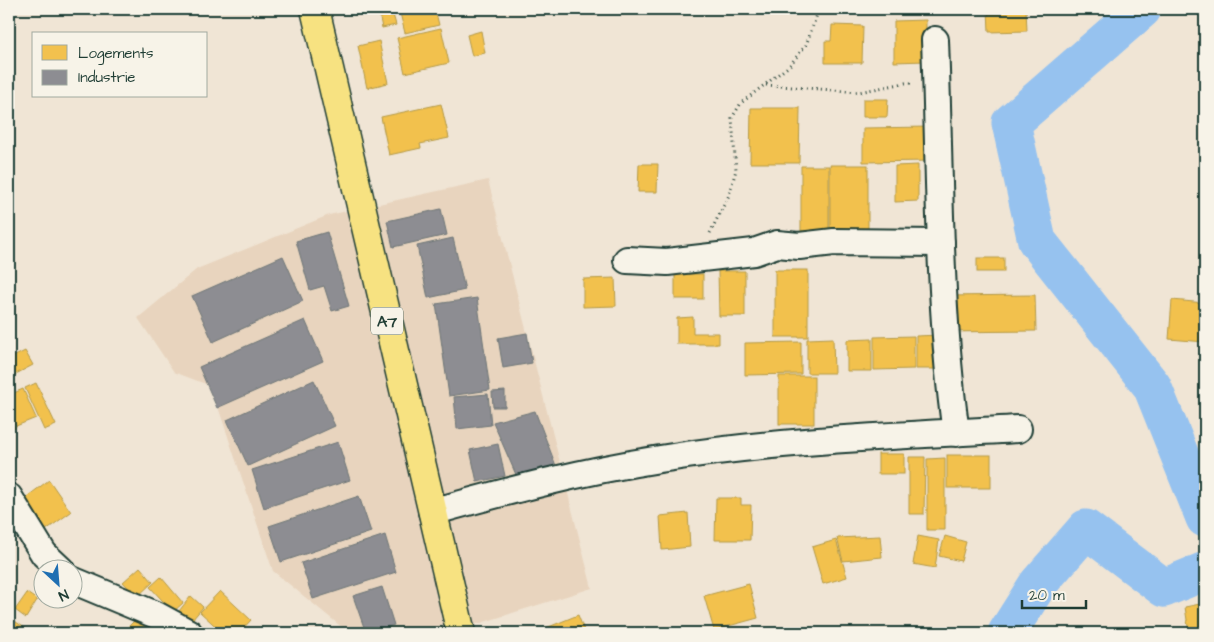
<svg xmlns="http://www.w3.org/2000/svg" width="1214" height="642" font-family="'Architects Daughter',sans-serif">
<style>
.built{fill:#e8d4be}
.homes{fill:#f2c14e;stroke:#b39946}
.industry{fill:#8d8d92;stroke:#6c7576}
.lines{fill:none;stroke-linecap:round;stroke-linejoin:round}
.river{stroke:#96c2ef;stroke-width:39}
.minor-casing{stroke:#1f3d34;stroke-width:30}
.major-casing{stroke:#1f3d34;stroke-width:31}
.path{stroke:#1f3d34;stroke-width:3;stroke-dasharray:1 4;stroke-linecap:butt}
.minor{stroke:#f7f3e8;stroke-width:26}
.major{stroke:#f7e281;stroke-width:28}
.labels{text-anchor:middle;stroke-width:5;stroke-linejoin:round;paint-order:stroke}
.shield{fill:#f7f3e8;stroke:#60746a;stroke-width:1}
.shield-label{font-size:16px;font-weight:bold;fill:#1f3d34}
</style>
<rect width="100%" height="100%" fill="#f0e5d5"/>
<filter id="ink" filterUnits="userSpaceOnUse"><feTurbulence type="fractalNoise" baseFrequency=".02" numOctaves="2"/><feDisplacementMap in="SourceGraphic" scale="10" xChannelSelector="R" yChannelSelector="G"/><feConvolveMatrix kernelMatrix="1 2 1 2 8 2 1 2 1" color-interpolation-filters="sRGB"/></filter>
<g filter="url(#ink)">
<path class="built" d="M488 180 592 588 449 633H349L273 571 211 386 174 372 138 318 197 269 329 215Z"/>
<g class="homes">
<path d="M399 9H435L439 25 405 33Z"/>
<path d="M988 9H1026L1027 31 989 32Z"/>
<path d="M392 11 396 25 382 28 379 14Z"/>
<path d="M926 20V61L894 62V21Z"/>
<path d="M832 25 863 26 862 63H825V41H831Z"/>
<path d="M441 28 449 63 405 73 397 38Z"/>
<path d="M481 31 485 53 472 56 467 35Z"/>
<path d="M379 41 388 83 367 88 358 46Z"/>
<path d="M863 99H888L887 117H863Z"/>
<path d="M441 104 449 138 420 144 421 148 389 155 381 117Z"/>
<path d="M751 108H800L799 163H750Z"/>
<path d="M929 127V161L863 162V128Z"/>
<path d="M639 164H658L657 192H638Z"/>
<rect x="830" y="165" width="38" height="66"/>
<path d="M918 165V201L895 202V166Z"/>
<path d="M801 166H829V230L801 231Z"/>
<rect x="977" y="258" width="27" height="14"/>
<rect x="775" y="270" width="33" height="67"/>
<path d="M718 271H745V316H719Z"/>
<rect x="675" y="274" width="28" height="25"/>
<path d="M615 278 616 306 583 307V279Z"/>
<path d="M1035 295 1036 331 945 332V296Z"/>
<path d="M1172 300 1205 303V342L1169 339Z"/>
<path d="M693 317V333H719V344H677V318Z"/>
<path d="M940 335V369H916V336Z"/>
<path d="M914 336V369L874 370V337Z"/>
<path d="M833 338 834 373H807V339Z"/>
<path d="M872 339V371H847V340Z"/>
<path d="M801 342V374L745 375V343Z"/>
<path d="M25 351 33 365 12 376 9 370V359Z"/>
<rect x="779" y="376" width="35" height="48"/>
<path d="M36 383 56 425 44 430 25 388Z"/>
<path d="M23 389 36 418 16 426 9 409V395Z"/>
<path d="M9 414 15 428 9 431Z"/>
<rect x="878" y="454" width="26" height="20"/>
<rect x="947" y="455" width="44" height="33"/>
<path d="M909 457H925L924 514H909Z"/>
<path d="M945 458V530H927V459Z"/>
<path d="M49 480 71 512 46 530 24 499Z"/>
<path d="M716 498H741V505H751L750 540H715Z"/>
<path d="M688 513 690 547 662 550 660 516Z"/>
<path d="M880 536 882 557 843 561 837 538Z"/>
<path d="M918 536 939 540 935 568 913 564Z"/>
<path d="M945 536 966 542 961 561 939 556Z"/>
<path d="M836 540 847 577 823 584 812 547Z"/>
<path d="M140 567 153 582 137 597 123 582Z"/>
<path d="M161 577 183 603 173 612 150 587Z"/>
<path d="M749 584 758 618 714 630 704 596Z"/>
<path d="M220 591 251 620 239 633H223L200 612Z"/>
<path d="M27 593 37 600 26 618 15 610Z"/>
<path d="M191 596 203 607 187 626 175 616Z"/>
<path d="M1205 603V633H1189L1185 607Z"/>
<path d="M578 615 585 633H534Z"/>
<path d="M9 617 29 631 27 633H9Z"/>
<path d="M137 618 151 633H122Z"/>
</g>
<g class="industry">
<path d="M441 209 447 235 393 247 387 221Z"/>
<path d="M327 232 349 306 332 311 324 286 310 290 296 241Z"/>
<path d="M453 238 465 290 428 298 417 246Z"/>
<path d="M283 256 303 301 213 342 192 296Z"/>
<path d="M477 298 490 390 449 396 436 304Z"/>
<path d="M305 320 323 361 217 408 199 367Z"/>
<path d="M527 333 532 363 503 368 498 338Z"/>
<path d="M314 380 335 426 248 466 227 420Z"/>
<path d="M505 391V407H493L492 392Z"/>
<path d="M488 394 491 425 457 429 454 397Z"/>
<path d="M535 411 558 471 517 477 493 422Z"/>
<path d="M338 442 350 480 264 508 252 470Z"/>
<path d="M498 444 505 476 477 482 470 450Z"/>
<path d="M359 496 371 532 281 562 269 526Z"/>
<path d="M385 535 396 572 313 599 301 563Z"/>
<path d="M382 587 394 625 366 633 353 596Z"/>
</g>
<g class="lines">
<g class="river">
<path d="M1142 9 1011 123 1037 241 1152 386 1205 518"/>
<path d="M1007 633 1038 584 1086 529 1164 588 1205 571"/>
</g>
<defs>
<g id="minor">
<path d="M935 40C940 171 938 303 956 433"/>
<path d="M627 260 667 262 754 252 777 244 799 246 834 242 941 243"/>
<path d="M9 497 44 554 61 570"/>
<path d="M432 512C507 491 583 471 660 459 778 440 898 436 1018 429"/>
<path d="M72 580 156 615 189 633"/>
</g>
<path id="major" d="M315 9 461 633"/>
</defs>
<use href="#minor" class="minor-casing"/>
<use href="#major" class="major-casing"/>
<g class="path">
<path d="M766 85 859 92 905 83H914"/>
<path d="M710 233 729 195 736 170 732 118 741 103 789 66 806 45 819 9"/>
</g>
<use href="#minor" class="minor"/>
<use href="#major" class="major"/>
</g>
</g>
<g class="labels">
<rect class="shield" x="371" y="307.5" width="32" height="27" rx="4"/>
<g class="shield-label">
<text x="387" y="327">A7</text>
</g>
</g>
<rect width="1214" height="642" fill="none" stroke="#f7f3e8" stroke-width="30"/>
<rect x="15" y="15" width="1184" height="612" fill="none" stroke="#1f3d34" stroke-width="2" filter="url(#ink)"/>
<rect x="32" y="32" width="175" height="65" fill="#f7f3e8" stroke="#a1aaa0"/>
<rect x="42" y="45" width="25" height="15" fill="#f2c14e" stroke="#a1aaa0"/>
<text x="78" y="58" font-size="15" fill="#1f3d34">Logements</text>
<rect x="42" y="70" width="25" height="15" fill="#8d8d92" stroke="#a1aaa0"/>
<text x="78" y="82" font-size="15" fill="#1f3d34">Industrie</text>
<g transform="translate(58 584) rotate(154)"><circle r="24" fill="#f7f3e8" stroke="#a1aaa0"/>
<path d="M0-4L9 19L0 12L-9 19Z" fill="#1f6fb2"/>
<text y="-8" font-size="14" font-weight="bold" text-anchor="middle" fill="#1f3d34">N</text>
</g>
<path d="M1022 600v8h64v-8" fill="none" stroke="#1f3d34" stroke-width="2.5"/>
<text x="1029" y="600" font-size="15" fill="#1f3d34" stroke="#f7f3e8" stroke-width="4" paint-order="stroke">20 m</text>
</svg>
